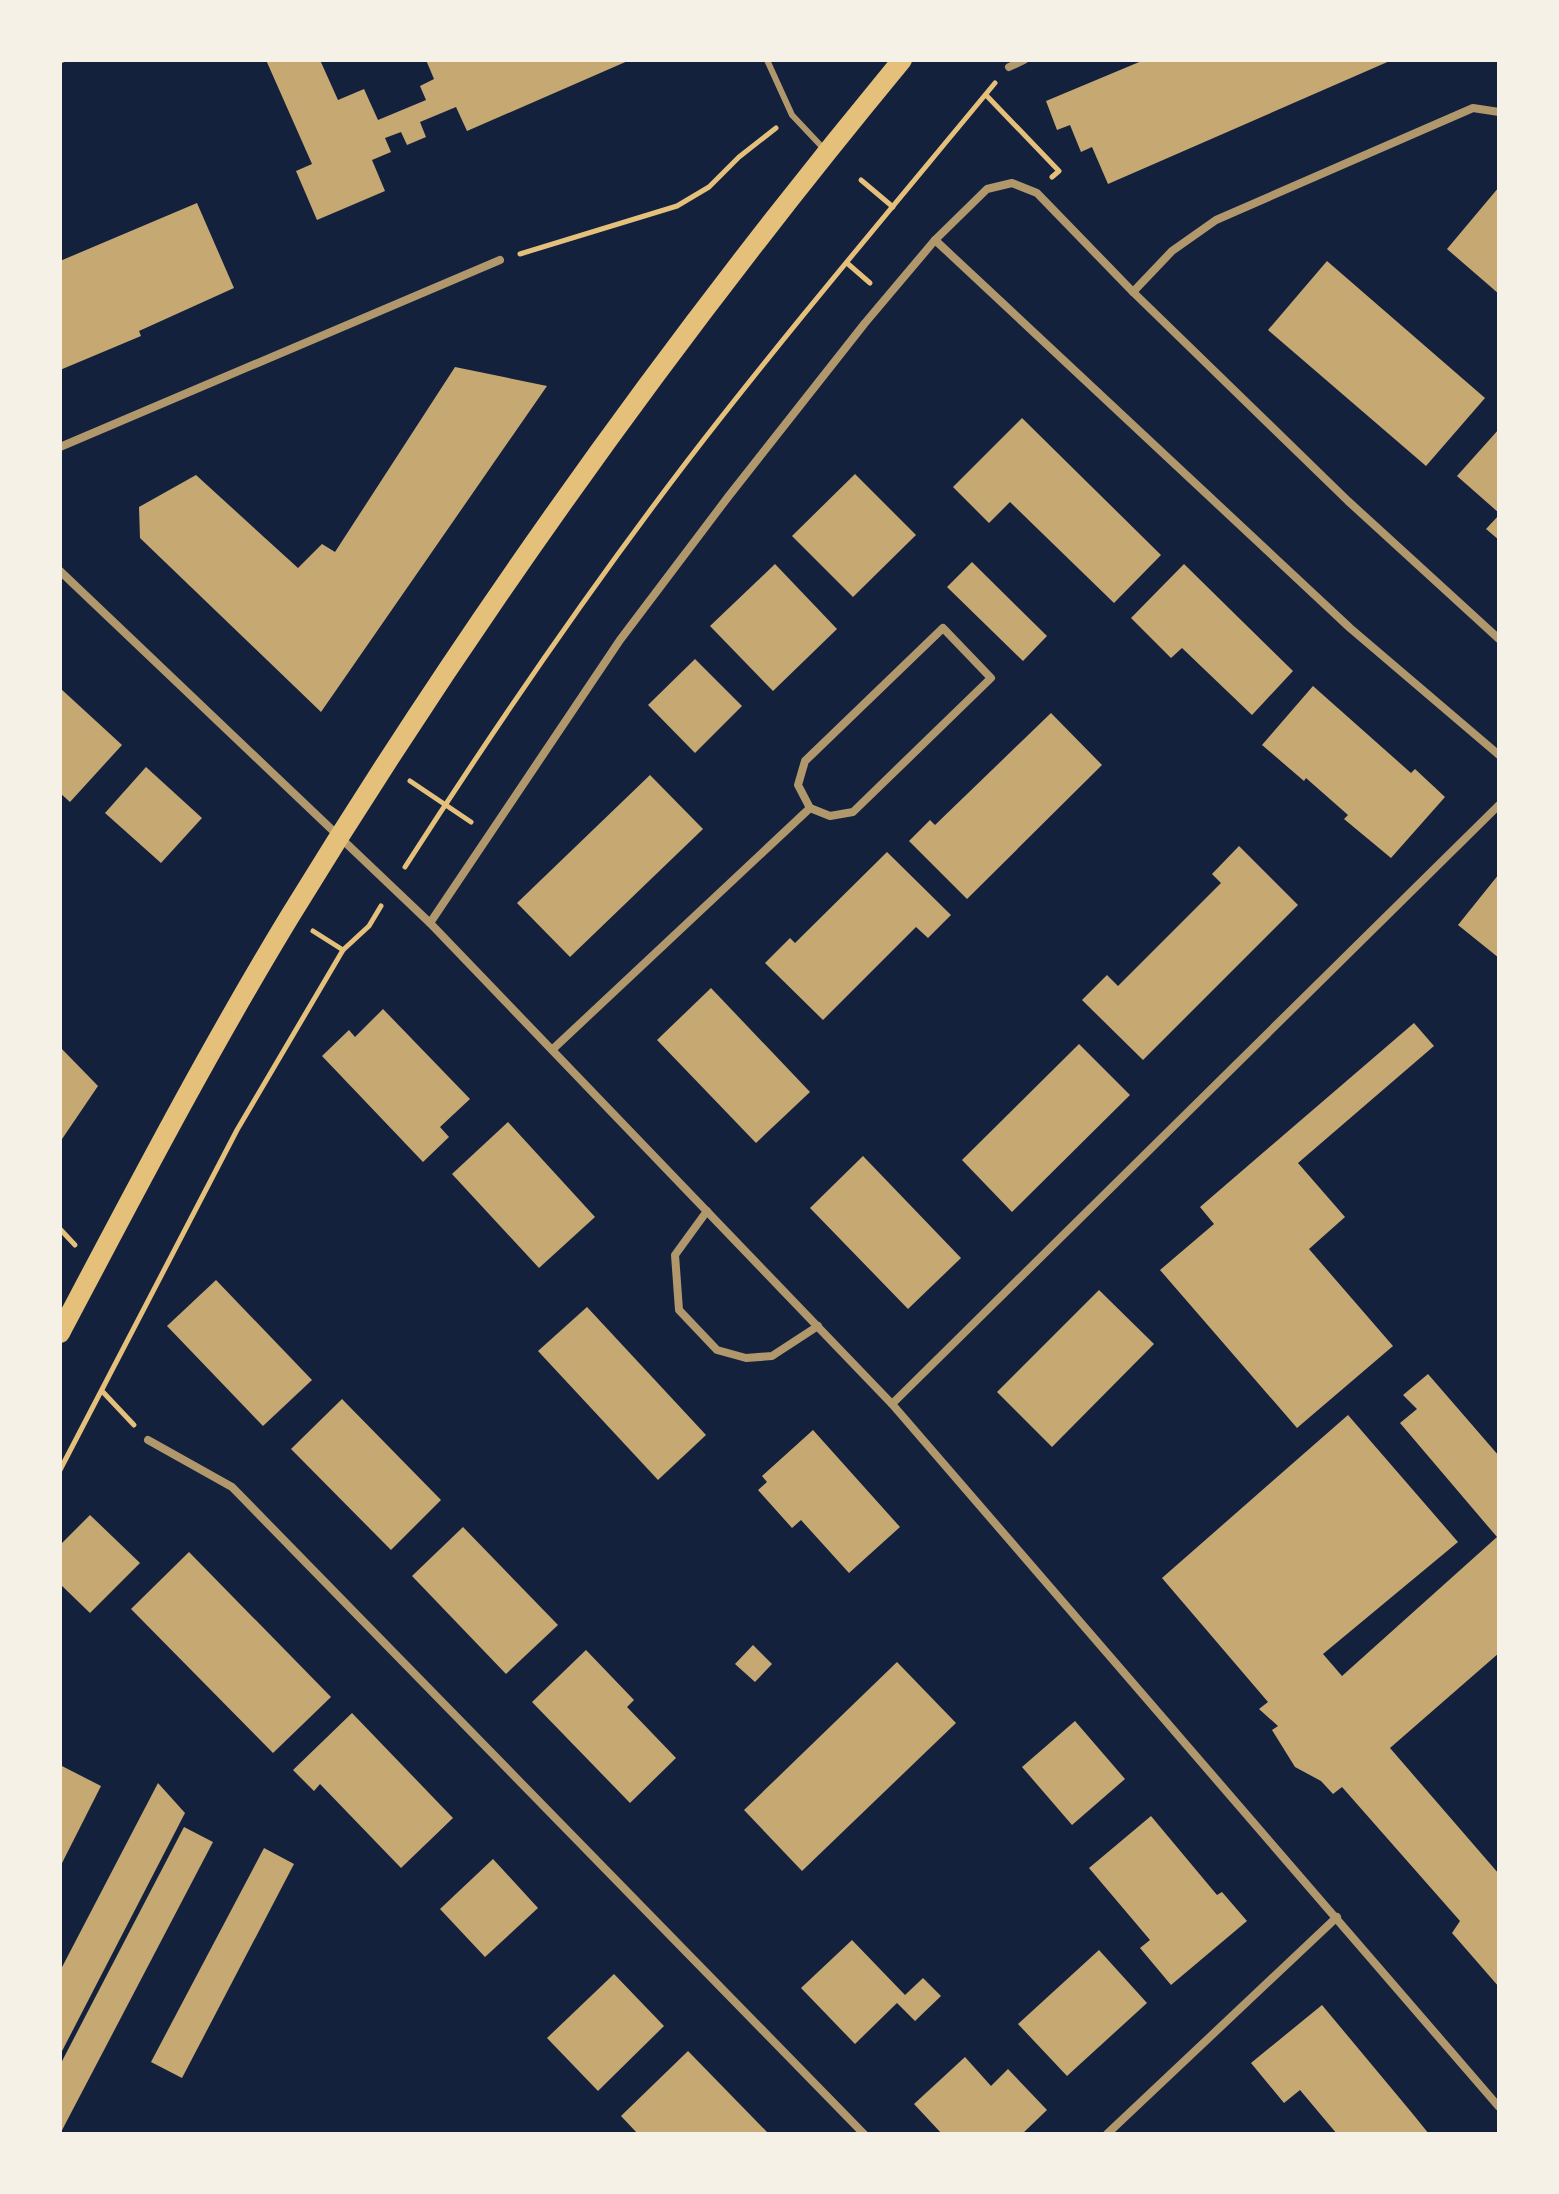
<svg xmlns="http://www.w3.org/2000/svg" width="1559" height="2194" font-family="Signika,sans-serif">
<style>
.building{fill:#c6a872}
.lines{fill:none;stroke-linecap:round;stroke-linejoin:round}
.path{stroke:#e5c07b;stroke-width:5}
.service{stroke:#b1986c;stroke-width:6}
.minor{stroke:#b1986c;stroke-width:8}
.primary{stroke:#e5c07b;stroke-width:20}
</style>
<rect width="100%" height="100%" fill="#14213d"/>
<g class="building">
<path d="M266 60H320L338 100 364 89 378 120 426 100 420 86 434 79 426 60H630L467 131 456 107 420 122 426 137 407 145 401 132 385 138 391 152 372 160 385 191 317 220 296 171 312 164Z"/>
<path d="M1144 60H1392L1108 184 1092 147 1081 152 1070 125 1057 130 1046 101Z"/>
<path d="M1499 187V294L1447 249Z"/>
<path d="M197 203 234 288 139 331 141 336 60 370V261Z"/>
<path d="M1327 261 1485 398 1426 466 1268 330Z"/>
<path d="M455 367 547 386 321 712 140 538 139 507 196 475 298 568 322 544 335 552Z"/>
<path d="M1022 418 1161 555 1114 603 1010 502 989 523 953 487Z"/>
<path d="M1499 429V513L1457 476Z"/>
<path d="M855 474 916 535 853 597 792 536Z"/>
<path d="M1499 515V540L1486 529Z"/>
<path d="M972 562 1047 636 1023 661 947 587Z"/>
<path d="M775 564 837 629 773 691 710 626Z"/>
<path d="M1184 564 1293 671 1252 715 1182 648 1171 658 1131 618Z"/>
<path d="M695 659 742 706 695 753 648 705Z"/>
<path d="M1313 686 1411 773 1415 769 1445 797 1391 858 1344 819 1348 815 1306 778 1304 781 1262 745Z"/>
<path d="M60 688 122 745 70 802 60 793Z"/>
<path d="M1051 713 1102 765 967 899 909 841 930 820 935 825Z"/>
<path d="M146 767 202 818 161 863 105 813Z"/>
<path d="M650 775 703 829 570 957 517 903Z"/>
<path d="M1239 846 1298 905 1143 1060 1082 1000 1107 975 1118 986 1221 883 1212 874Z"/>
<path d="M887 852 951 915 928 938 916 927 823 1020 765 963 790 938 795 943Z"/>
<path d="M1499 874V958L1458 925Z"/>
<path d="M711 988 810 1092 756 1143 657 1040Z"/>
<path d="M383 1009 470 1099 440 1127 449 1137 423 1162 322 1056 349 1030 355 1037Z"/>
<path d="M1414 1023 1434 1046 1298 1163 1345 1217 1309 1249 1393 1346 1297 1428 1160 1270 1214 1224 1200 1207Z"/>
<path d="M1079 1044 1130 1095 1012 1212 962 1160Z"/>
<path d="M60 1047 98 1086 60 1142Z"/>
<path d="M508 1122 595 1217 539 1268 452 1174Z"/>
<path d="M863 1156 961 1258 908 1309 810 1208Z"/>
<path d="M216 1280 312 1380 263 1426 167 1326Z"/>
<path d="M1099 1290 1154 1344 1052 1447 997 1392Z"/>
<path d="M587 1307 706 1435 658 1480 538 1351Z"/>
<path d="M1428 1374 1499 1456V1653L1390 1748 1499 1874V1987L1452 1933 1460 1921 1342 1787 1333 1794 1321 1781 1295 1767 1272 1730 1278 1726 1259 1709 1268 1702 1162 1578 1348 1415 1458 1542 1323 1654 1342 1676 1497 1537 1400 1423 1417 1409 1403 1395Z"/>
<path d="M342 1399 441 1500 391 1550 291 1449Z"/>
<path d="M813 1430 900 1527 849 1573 801 1520 792 1528 758 1490 767 1482 762 1476Z"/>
<path d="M90 1515 140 1563 90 1613 60 1584V1545Z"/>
<path d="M463 1527 558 1625 506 1674 412 1576Z"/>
<path d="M189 1552 331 1697 273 1753 131 1609Z"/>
<path d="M753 1645 772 1664 755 1682 735 1664Z"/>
<path d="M586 1650 634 1700 627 1707 676 1758 630 1803 532 1702Z"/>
<path d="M897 1662 956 1723 802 1871 744 1810Z"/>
<path d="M352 1713 453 1818 401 1868 320 1784 314 1791 293 1770Z"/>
<path d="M1075 1721 1125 1779 1072 1825 1022 1767Z"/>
<path d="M60 1765 101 1786 60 1867Z"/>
<path d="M158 1783 185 1813 60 2055V1971Z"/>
<path d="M1151 1816 1217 1895 1222 1892 1247 1921 1171 1985 1140 1948 1150 1940 1089 1868Z"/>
<path d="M184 1827 213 1842 60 2134V2065Z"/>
<path d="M264 1848 294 1864 182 2078 151 2062Z"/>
<path d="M493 1859 538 1908 485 1957 440 1909Z"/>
<path d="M852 1940 905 1995 923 1978 941 1996 915 2021 897 2003 855 2044 801 1988Z"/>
<path d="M1099 1950 1147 2003 1067 2076 1018 2024Z"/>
<path d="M614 1974 664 2026 598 2091 547 2038Z"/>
<path d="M1322 2005 1412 2113 1429 2134H1337L1300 2090 1284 2103 1251 2063Z"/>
<path d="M688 2051 769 2134H638L621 2116Z"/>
<path d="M965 2057 991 2086 1008 2069 1047 2110 1022 2134H942L914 2104Z"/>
</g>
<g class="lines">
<g class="path">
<path d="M60 61 63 60"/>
<path d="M986 95 1059 171 1052 177"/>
<path d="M861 180 893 207"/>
<path d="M520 254 677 206 709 187 739 157 776 128"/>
<path d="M847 263 870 283"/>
<path d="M410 781 471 822"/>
<path d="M405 867C493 730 586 594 685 464 785 334 891 209 995 83"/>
<path d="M313 931 343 950"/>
<path d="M60 1229 75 1245"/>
<path d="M102 1391 134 1425"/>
<path d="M60 1470 237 1130 343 950 369 926 381 906"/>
</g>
<path class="service" d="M767 60 792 115 824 149"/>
<g class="minor">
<path d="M1009 67 1024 60"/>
<path d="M935 240 1350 628 1499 755"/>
<path d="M1133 292 1172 251 1216 220 1473 108 1499 112"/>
<path d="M60 447 500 260"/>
<path d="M60 571 430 923 892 1404 1499 2107"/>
<path d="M943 628 991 678 853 812 830 816 810 808 798 785 805 761Z"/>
<path d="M430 923 620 640 728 497 865 323 935 240 987 189 1012 183 1037 193 1133 292 1348 501 1499 639"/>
<path d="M553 1049 810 808"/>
<path d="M707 1211 675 1255 679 1310 717 1350 746 1358 772 1356 818 1326"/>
<path d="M892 1404 1499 805"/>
<path d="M148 1440 232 1487 864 2134"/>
<path d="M1107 2134 1337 1917"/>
</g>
<path class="primary" d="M60 1333C134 1193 208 1051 290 916 473 617 679 330 902 60"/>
</g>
<rect width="1559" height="2194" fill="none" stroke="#f6f1e7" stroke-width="124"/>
</svg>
